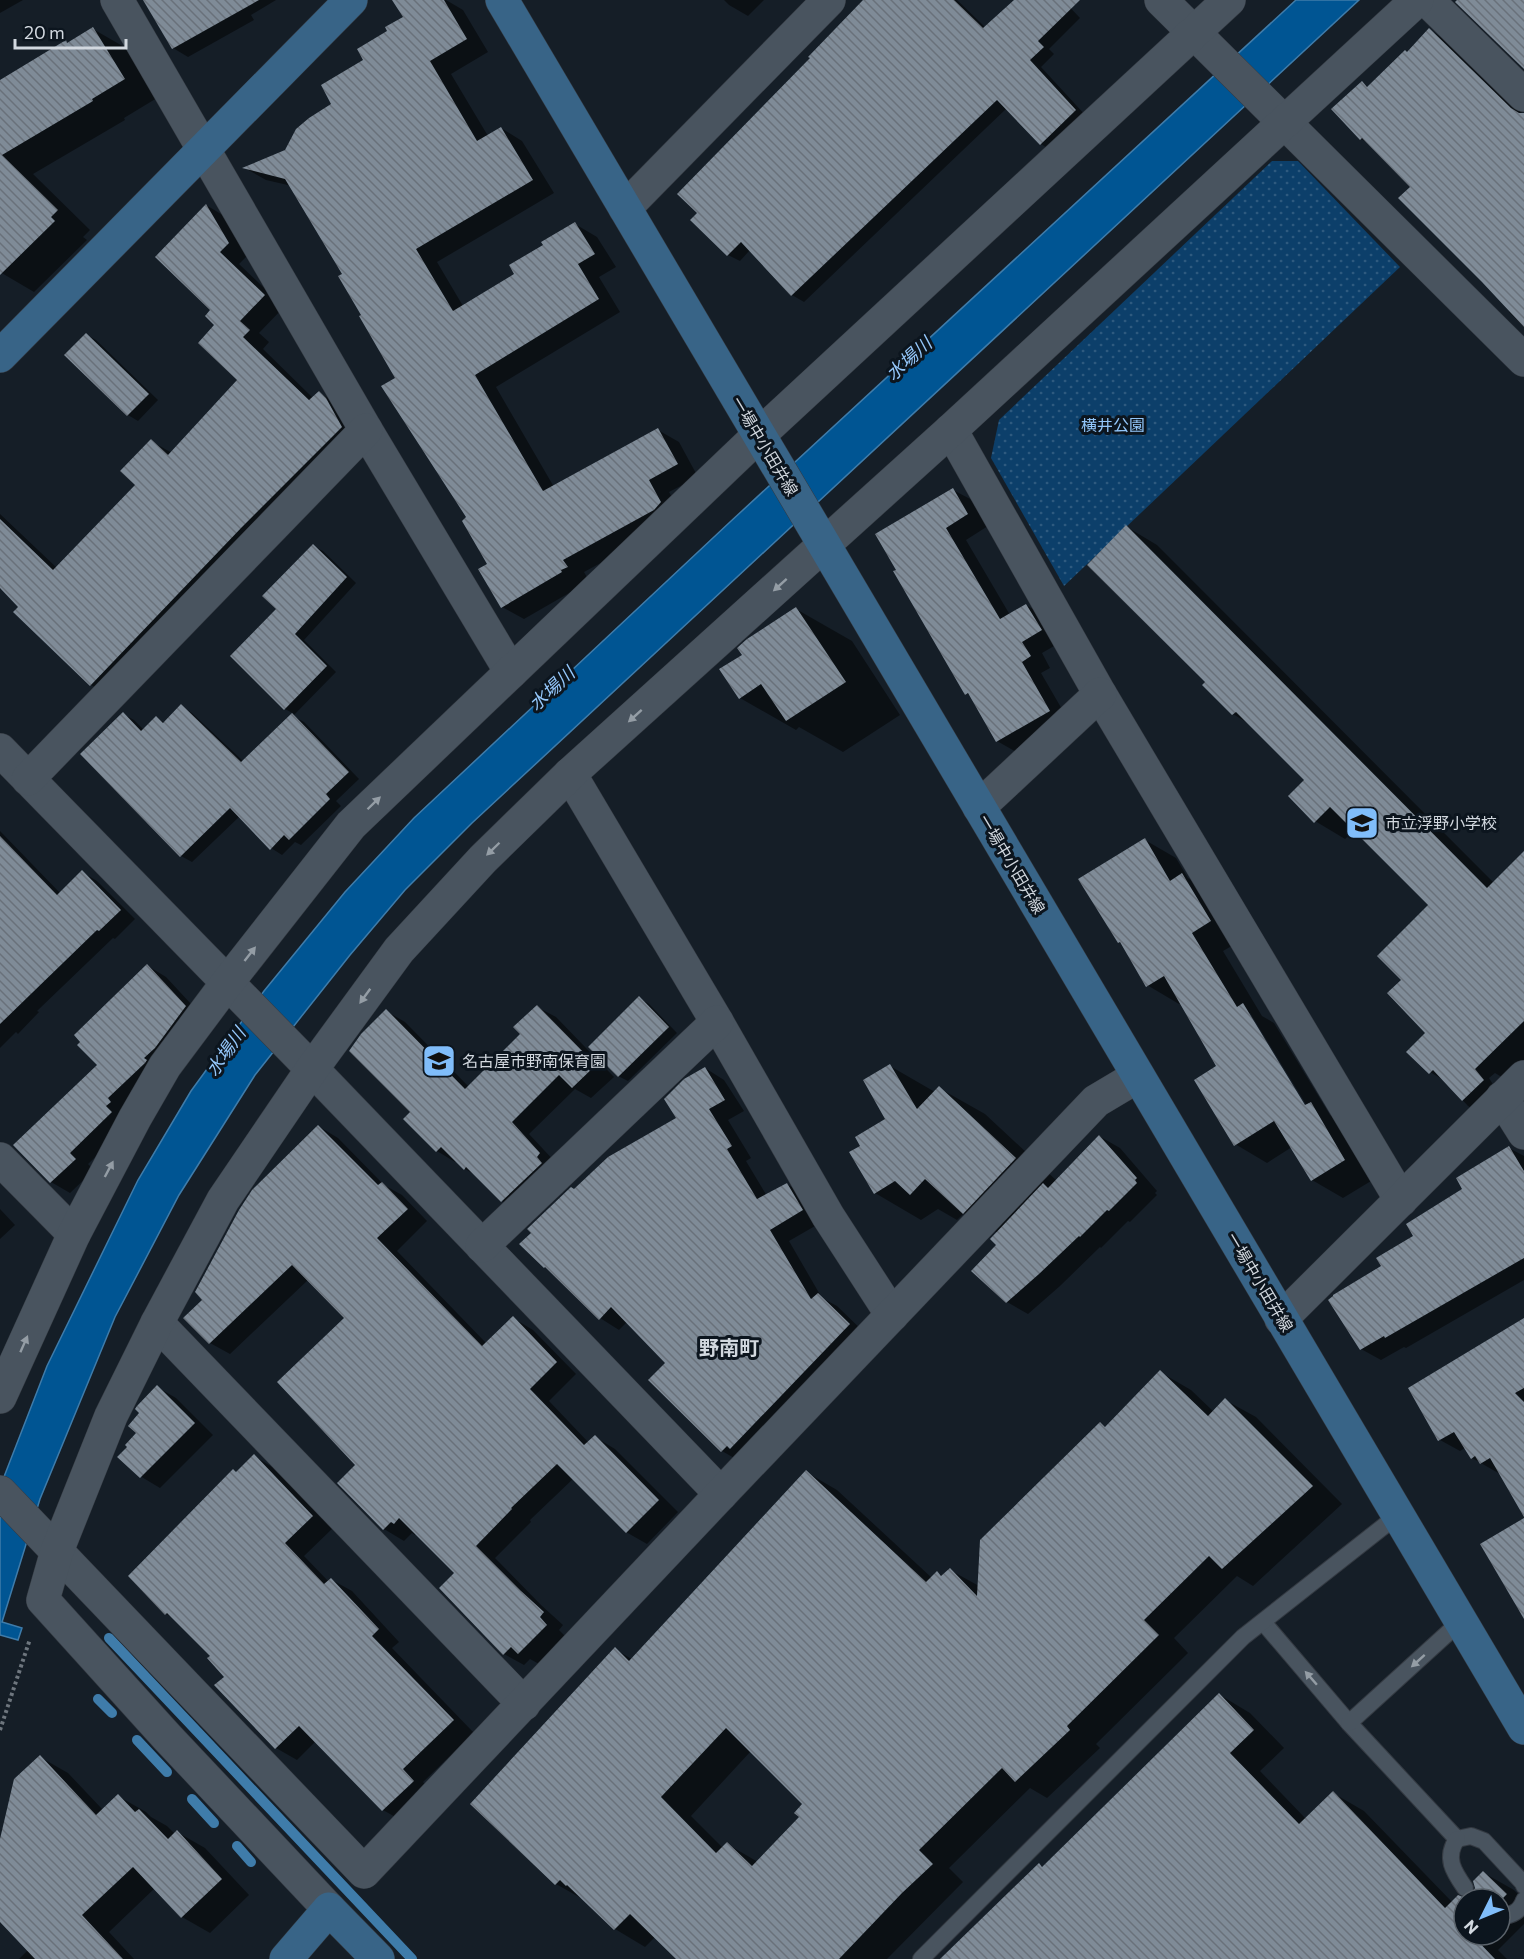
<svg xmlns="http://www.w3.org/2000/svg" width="1524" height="1959" font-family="Commissioner,'Noto Sans JP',sans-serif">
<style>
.park{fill:url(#park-dots)}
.water{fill:#005593;stroke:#3f7caa;stroke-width:1.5}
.shadow{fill:#0007;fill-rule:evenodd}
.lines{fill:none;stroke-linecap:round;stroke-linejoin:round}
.stream{stroke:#3f7caa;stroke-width:10}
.building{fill:url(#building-back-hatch);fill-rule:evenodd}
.lane-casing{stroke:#343a42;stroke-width:18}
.street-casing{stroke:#343a42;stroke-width:34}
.secondary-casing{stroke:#343a42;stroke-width:34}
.path{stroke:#6e767e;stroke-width:4;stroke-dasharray:3 3;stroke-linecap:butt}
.lane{stroke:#49545f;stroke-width:16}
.street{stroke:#49545f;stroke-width:33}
.secondary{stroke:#386487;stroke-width:33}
.oneway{fill:#949da5}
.labels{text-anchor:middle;stroke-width:6;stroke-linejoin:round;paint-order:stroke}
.park-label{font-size:16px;fill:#92c6fa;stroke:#0c151e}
.street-label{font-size:16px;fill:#d2d8df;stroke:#0c151e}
.poi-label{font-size:16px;fill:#d2d8df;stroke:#0c151e;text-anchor:start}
.water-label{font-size:18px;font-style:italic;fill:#95c8fc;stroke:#0c151e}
.quarter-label{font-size:20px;font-weight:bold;fill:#d2d8df;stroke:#0c151e}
</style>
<defs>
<pattern id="park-dots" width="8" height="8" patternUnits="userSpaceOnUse" patternTransform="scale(1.5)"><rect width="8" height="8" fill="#0c3f6a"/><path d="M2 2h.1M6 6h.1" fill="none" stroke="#2e5a7f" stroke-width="1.8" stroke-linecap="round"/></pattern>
<pattern id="building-back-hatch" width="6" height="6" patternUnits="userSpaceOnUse" patternTransform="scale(1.5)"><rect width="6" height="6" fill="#7f8b97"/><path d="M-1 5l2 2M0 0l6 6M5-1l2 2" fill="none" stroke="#69717a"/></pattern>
</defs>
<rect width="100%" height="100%" fill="#151e27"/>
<path class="park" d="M1272 161H1298L1400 267 1064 586 991 458 999 420Z"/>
<path class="water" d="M1296 0H1359L472 823 405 890 350 955 255 1075 179 1195 115 1317 40 1499 2 1622 22 1628 18 1640 0 1635V1487L47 1366 138 1180 191 1091 264 991 345 892 414 818 730 522Z"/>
<g class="shadow">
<path d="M0 0H23L0 13Z"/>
<path d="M144 0H276L251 15 254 20 188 57 173 48Z"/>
<path d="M437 0H446L463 10 488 52 451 74 488 136 501 128 522 141 554 193 437 262 463 306 516 275 545 246 575 224 597 237 616 267 599 277 620 312 496 387 554 487 658 430 679 442 698 477 669 492 682 515 676 522 584 572 588 579 583 585 524 619 502 607 489 564 468 517 363 315 345 274 292 186 266 180 245 168 286 152 333 104 365 61Z"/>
<path d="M724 0H764L748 16 729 5Z"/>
<path d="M865 0H957L986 28 1016 0H1063L1080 18 1049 49 1054 54 1041 67 1087 117 1052 151 1041 144 1007 108 804 302 792 295 750 250 740 261 728 255 812 58Z"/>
<path d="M93 29 126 48 157 98 124 118 125 120 33 174 90 230 83 237 87 240 34 292 0 272V82L66 42 69 44Z"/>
<path d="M1430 30 1449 42 1524 115V327L1509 312 1511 311 1412 187 1370 144 1361 139 1362 83 1368 87 1407 53Z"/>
<path d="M206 205 226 217 248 255 239 264 284 307 259 333 269 342 263 349 313 398 319 393 339 404 362 439 111 696 91 685 15 612 21 607 0 586V514L57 568 137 485 151 441 172 453 239 380 216 325 213 310Z"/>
<path d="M87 335 96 340 158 400 138 421 128 415 67 355Z"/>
<path d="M953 490 974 501 988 526 966 540 1010 615 1026 605 1047 617 1061 642 1042 653 1050 668 1041 673 1070 723 1018 753 997 741 971 696 966 693 895 572Z"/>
<path d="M1127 527 1157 545 1494 883 1524 853V1068L1510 1082 1495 1073 1489 1078 1510 1112 1499 1124 1468 1106 1445 1081 1430 1072 1427 1033 1403 980 1430 905 1355 830 1345 839 1315 821 1306 780 1251 725 1233 714 1207 682Z"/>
<path d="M313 546 323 551 356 583 304 640 336 672 293 716 304 722 359 779 336 801 341 806 301 845 295 842 282 855 271 848 240 816 192 862 181 856 123 714 134 720 144 730 157 718 165 723 181 706 192 713 244 762 294 714 285 709 278 609Z"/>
<path d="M796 609 852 641 900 715 843 752 799 727 796 730 740 698 744 655Z"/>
<path d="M0 831 60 893 82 872 97 881 135 919 115 939 113 938 37 1011 39 1012 18 1034 16 1032 0 1048Z"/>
<path d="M1145 840 1176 858 1188 878 1214 893 1242 940 1223 951 1262 1016 1274 1023 1330 1115 1342 1122 1376 1178 1343 1198 1312 1180 1292 1147 1267 1163 1235 1144 1218 1067 1181 1003 1179 1004 1147 985 1124 945 1119 942ZM1247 1013H1250L1310 1111 1307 1113Z"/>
<path d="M148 966 166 977 204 1018 130 1124 88 1164 94 1170 70 1193 51 1182 15 1145 99 1065Z"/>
<path d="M639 998 649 1004 677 1033 628 1081 618 1076Z"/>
<path d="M537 1007 556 1017 614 1077 591 1098 575 1089 529 1134 558 1165 520 1212 502 1201 476 1175 465 1169 457 1161 455 1162 437 1151 412 1112 386 1011 405 1022 469 1087 522 1034Z"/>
<path d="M890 1066 935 1092 939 1088 985 1114 1057 1181 1099 1136 1120 1148 1157 1191 1155 1193 1157 1195 1130 1222 1128 1221 1101 1248 1100 1247 1060 1286 1028 1314 1007 1302 973 1271 998 1245V1233L964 1213 957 1220 938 1209 921 1220 875 1193 862 1147 887 1120Z"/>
<path d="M705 1068 724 1080 744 1111 728 1120 751 1158 746 1161 767 1196 787 1184 806 1196 822 1222 789 1241 822 1298 837 1306 868 1336 741 1462 722 1451 667 1363 627 1322 619 1330 600 1318 552 1271 545 1267 575 1190 678 1118Z"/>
<path d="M318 1126 338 1138 384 1185 402 1195 427 1221 397 1251 487 1344 513 1318 533 1330 576 1374 549 1401 589 1443 595 1437 615 1449 678 1512 647 1544 626 1532 574 1478 530 1520 531 1522 495 1558 541 1605 563 1625 559 1630 566 1637 539 1664 530 1659 524 1665 504 1654 456 1573 416 1533 415 1535 412 1533 404 1541 384 1529 357 1465 346 1318 308 1280 230 1354 210 1343 204 1300Z"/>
<path d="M1509 1148 1524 1156V1280L1406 1348 1404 1347 1381 1360 1361 1349 1383 1266Z"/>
<path d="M0 1209 15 1225 0 1239Z"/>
<path d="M1524 1320V1514L1500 1474 1472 1458 1465 1448 1460 1451 1440 1440Z"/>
<path d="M1160 1372 1191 1390 1214 1412 1225 1400 1256 1417 1342 1504 1253 1586 1237 1576 1174 1638 1188 1653 1096 1744 1100 1748 1047 1798 1030 1788 949 1868 963 1882 887 1959H678L655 1937 645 1947 615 1929 586 1901 556 1884 473 1804 615 1649 633 1660 806 1472 837 1490 932 1578 937 1573 943 1576 950 1570 979 1586 1101 1424 1107 1428ZM751 1751 804 1804 802 1817 758 1862 727 1844 723 1848 691 1816Z"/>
<path d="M157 1387 176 1398 213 1435 160 1488 140 1476 129 1447 138 1433Z"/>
<path d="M254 1456 274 1468 333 1528 304 1556 329 1582 332 1580 352 1591 399 1642 392 1648 474 1733 423 1782 433 1793 404 1822 383 1810 316 1741 297 1760 276 1748 212 1656 174 1618 166 1614 236 1473Z"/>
<path d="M1220 1695 1250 1713 1284 1748 1260 1771 1306 1819 1333 1793 1364 1811 1453 1903 1464 1900V1935H1500V1899H1468L1472 1898 1484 1873 1514 1890 1524 1900V1924L1498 1950 1507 1959H943L1039 1865 1043 1867Z"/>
<path d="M40 1757 68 1773 103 1810 118 1796 146 1812 151 1817 167 1826 175 1834 177 1832 205 1848 249 1895 210 1933 182 1917 155 1888 109 1932 134 1959H19L28 1950 0 1920V1850Z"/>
</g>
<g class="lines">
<g class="stream">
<path d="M109 1638 412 1959"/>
<path d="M98 1699 112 1713"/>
<path d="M137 1740 167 1772"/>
<path d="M192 1799 214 1823"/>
<path d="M237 1846 251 1862"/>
</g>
</g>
<g class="building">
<path d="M143 0H259L172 49Z"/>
<path d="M392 0H444L467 39 430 61 477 141 501 127 533 180 416 249 453 311 514 274 509 265 543 245 541 242 575 222 595 254 578 264 599 299 475 375 543 491 658 428 678 464 649 480 661 502 654 510 563 560 568 567 561 570 562 572 501 608 478 569 487 564 462 521 466 517 381 386 395 378 359 316 361 315 338 276 342 274 285 179 242 168 285 150 296 129 309 118 331 104 321 85 363 60 357 49 387 31 385 27 403 17Z"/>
<path d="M863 0H954L983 28 1014 0H1080L1038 41 1044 47 1030 60 1076 110 1040 145 997 100 791 296 741 242 727 256 690 220 697 213 677 194 810 58 808 57Z"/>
<path d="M1457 0H1524V69L1455 2Z"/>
<path d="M93 27 125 79 92 99 93 101 2 155 58 210 51 217 55 221 0 275V80L66 40 67 43Z"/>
<path d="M1429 28 1511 108 1519 113H1524V327L1482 282 1398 198 1410 187 1362 138 1360 140 1331 109 1362 81 1367 87 1405 50 1407 52Z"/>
<path d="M206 204 229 243 220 252 265 295 240 321 250 330 243 337 309 400 319 391 326 398 342 427 242 527 90 686 13 612 18 607 0 588V519L53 570 135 485 120 471 151 439 168 455 237 380 198 343 214 325 205 316 210 310 155 257Z"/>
<path d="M86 333 149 394 127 416 64 355Z"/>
<path d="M953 488 968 514 946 528 1000 619 1026 604 1042 630 1022 642 1031 656 1022 662 1050 711 996 742 968 693 965 695 893 571 896 570 875 534Z"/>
<path d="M1126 525 1487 888 1524 851V1021L1475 1069 1484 1080 1462 1101 1433 1070 1429 1074 1406 1052 1425 1033 1387 993 1401 980 1377 956 1428 905 1330 807 1314 823 1288 796 1304 780 1236 712 1232 715 1202 685 1205 682 1087 565Z"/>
<path d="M313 544 347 577 295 634 327 666 284 710 230 656 276 609 262 596Z"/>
<path d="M796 607 846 682 786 721 761 684 739 699 719 669 742 655 737 648 747 639Z"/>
<path d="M181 704 241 762 292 713 349 772 326 794 330 799 289 840 284 835 270 850 230 808 180 857 80 754 123 712 141 731 156 716 163 723Z"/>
<path d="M0 836 57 895 82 870 121 910 99 931 97 930 0 1024Z"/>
<path d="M1145 838 1170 881 1182 873 1211 921 1192 933 1237 1007 1243 1003 1305 1105 1311 1102 1345 1160 1311 1181 1274 1121 1234 1146 1194 1080 1216 1066 1164 976 1146 987 1120 942 1118 943 1078 879Z"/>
<path d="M147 964 186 1006 155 1048 144 1058 147 1060 145 1063 108 1098 111 1102 106 1106 112 1112 70 1153 76 1159 50 1183 13 1145 97 1065 77 1045 80 1042 74 1035Z"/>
<path d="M639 996 669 1027 618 1077 588 1047Z"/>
<path d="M537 1005 596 1065 572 1088 559 1075 512 1122 540 1153 537 1157 542 1163 501 1202 466 1167 464 1170 441 1147 436 1152 403 1119 410 1112 349 1051 361 1034 386 1009 465 1089 520 1034 513 1027Z"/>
<path d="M890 1064 917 1109 939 1086 1016 1158 963 1214 925 1179 910 1195 895 1181 874 1194 849 1152 860 1146 855 1137 885 1119 863 1080Z"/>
<path d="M705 1067 725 1100 709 1109 732 1146 727 1149 757 1199 787 1183 803 1210 770 1230 811 1299 818 1293 850 1324 730 1449 727 1446 721 1452 648 1380 665 1363 637 1334 611 1307 599 1320 545 1267 544 1268 519 1244 531 1233 527 1229 571 1187 574 1189 608 1157 676 1118 664 1099 684 1079Z"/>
<path d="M318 1125 378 1185 382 1182 408 1209 377 1238 482 1346 513 1316 557 1362 530 1389 584 1445 595 1435 659 1500 626 1533 557 1464 511 1508 512 1509 476 1546 521 1591 544 1612 540 1617 547 1625 518 1654 511 1647 503 1655 439 1588 454 1573 399 1518 394 1524 391 1522 383 1530 337 1483 355 1465 277 1382 344 1318 292 1265 209 1344 183 1318 202 1300 195 1292 239 1210 252 1190Z"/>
<path d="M1099 1135 1137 1178 1135 1180 1137 1183 1109 1211 1107 1210 1080 1237 1079 1236 1039 1274 1006 1303 971 1271 996 1245 990 1239 1043 1183 1048 1188Z"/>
<path d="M1509 1146 1524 1171V1258L1385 1338 1384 1336 1360 1350 1328 1300 1333 1296V1295L1381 1266 1376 1258 1413 1236 1406 1224 1462 1189 1456 1178Z"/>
<path d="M1524 1318V1388L1515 1393 1524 1402V1517L1490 1458 1480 1464 1475 1456 1471 1459 1454 1432 1438 1441 1408 1388Z"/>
<path d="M1160 1370 1208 1416 1225 1398 1313 1486 1222 1569 1209 1556 1144 1620 1159 1635 1067 1726 1070 1730 1015 1782 1002 1768 919 1850 933 1864 902 1893 839 1959H676L630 1914 614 1930 567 1885 566 1886 560 1880 555 1885 470 1804 615 1647 629 1661 806 1470 926 1582 937 1571 941 1576 950 1568 977 1596 980 1540 1100 1422 1105 1427ZM726 1728 802 1804 794 1813 799 1817 752 1866 727 1842 716 1853 661 1797Z"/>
<path d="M157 1385 195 1423 140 1478 117 1457 127 1447 125 1445 136 1433 128 1426 139 1413 135 1409 137 1406Z"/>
<path d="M254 1454 313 1516 285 1543 324 1584 331 1578 379 1629 372 1636 454 1720 403 1769 414 1781 382 1811 299 1726 275 1749 214 1685 224 1677 207 1658 210 1656 167 1613 165 1615 128 1576 233 1469 236 1472Z"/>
<path d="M1524 1518V1619L1480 1544Z"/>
<path d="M1219 1693 1254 1730 1230 1753 1299 1824 1333 1791 1445 1908 1458 1895 1465 1898 1471 1896 1475 1888 1473 1881 1483 1871 1507 1894 1500 1901V1899H1464V1935H1472L1495 1959H940L1039 1863 1042 1867Z"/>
<path d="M40 1755 96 1815 118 1794 135 1812 139 1809 168 1839 177 1830 222 1879 181 1918 133 1867 82 1915 123 1959H35L0 1922V1839L14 1779Z"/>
</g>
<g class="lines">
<defs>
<g id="lane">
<path d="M1263 1622 1349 1723 1457 1839 1471 1836 1484 1841 1523 1883 1524 1886"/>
<path d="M1349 1723 1461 1621"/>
<path d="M1457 1839C1444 1858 1454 1872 1465 1888"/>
<path d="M1500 1917C1512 1915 1520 1912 1524 1900"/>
<path d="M921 1959 1243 1637 1398 1515"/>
</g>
<g id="street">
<path d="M117 0 366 430 511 672"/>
<path d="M1161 0 1524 360"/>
<path d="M1427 0 1524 95"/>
<path d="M625 208 829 0"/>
<path d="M951 430 1100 694 1401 1200"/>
<path d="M0 750 312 1069 721 1494"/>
<path d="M570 774 717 1022 828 1216 892 1315"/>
<path d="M28 779 366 430"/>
<path d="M979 807 1100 694"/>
<path d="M1502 1098 1524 1133"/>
<path d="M0 1159 74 1234"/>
<path d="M482 1246 717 1022"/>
<path d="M1281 1319 1524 1077"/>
<path d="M157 1323 524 1704"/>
<path d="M0 1397 74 1234 135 1118 165 1066 227 983 351 825 758 436 1229 0"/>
<path d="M0 1492 364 1872 721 1494 1096 1101 1138 1076"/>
<path d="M329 1909 167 1737 43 1600 57 1551 111 1416 157 1323 223 1200 312 1069 399 950 483 859 570 774 951 430 1417 0"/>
</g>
<g id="secondary">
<path d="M502 0 1524 1728"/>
<path d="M0 356 351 0"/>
<path d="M286 1959 329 1909 378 1959"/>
</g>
</defs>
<use href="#lane" class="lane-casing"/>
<use href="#street" class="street-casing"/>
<use href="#secondary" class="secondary-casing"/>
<path class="path" d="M0 1730 30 1639"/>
<use href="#lane" class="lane"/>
<use href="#street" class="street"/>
<use href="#secondary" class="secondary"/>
</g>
<defs><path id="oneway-solid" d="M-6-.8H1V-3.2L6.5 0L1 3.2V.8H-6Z" transform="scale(1.5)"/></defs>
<g class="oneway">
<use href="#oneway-solid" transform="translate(780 585) rotate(138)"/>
<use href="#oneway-solid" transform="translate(635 716) rotate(138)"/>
<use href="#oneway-solid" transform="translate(374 803) rotate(-44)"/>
<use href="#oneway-solid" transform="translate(493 849) rotate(136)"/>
<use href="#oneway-solid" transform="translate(250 954) rotate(-52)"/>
<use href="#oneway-solid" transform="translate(365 996) rotate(126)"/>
<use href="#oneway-solid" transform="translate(109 1169) rotate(-62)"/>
<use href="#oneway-solid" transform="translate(24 1344) rotate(-66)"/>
<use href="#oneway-solid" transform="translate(1418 1661) rotate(138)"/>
<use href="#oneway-solid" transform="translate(1311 1678) rotate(-131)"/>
</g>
<defs>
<symbol id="school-square" viewBox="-11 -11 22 22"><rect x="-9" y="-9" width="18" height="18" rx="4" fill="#80bdfa" stroke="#0c151e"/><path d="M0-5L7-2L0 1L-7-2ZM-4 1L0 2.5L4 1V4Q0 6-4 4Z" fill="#111"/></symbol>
</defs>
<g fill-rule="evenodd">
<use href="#school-square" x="1343" y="804" width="38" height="38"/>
<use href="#school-square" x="420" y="1042" width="38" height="38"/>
</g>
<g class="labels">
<g class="park-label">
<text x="1113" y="431">横井公園</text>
</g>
<g class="street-label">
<text transform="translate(765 446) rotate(59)" y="6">一場中小田井線</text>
<text transform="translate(1012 864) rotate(59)" y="6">一場中小田井線</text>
<text transform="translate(1260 1282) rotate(59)" y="6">一場中小田井線</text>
</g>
<g class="poi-label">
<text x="1385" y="829">市立浮野小学校</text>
<text x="462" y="1067">名古屋市野南保育園</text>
</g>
<g class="water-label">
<text transform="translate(909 359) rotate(-42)" y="6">水場川</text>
<text transform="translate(552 689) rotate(-43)" y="6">水場川</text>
<text transform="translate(226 1052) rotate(-55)" y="6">水場川</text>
</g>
<g class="quarter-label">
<text x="729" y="1355">野南町</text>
</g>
</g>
<g transform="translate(1482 1917) rotate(227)"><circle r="28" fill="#0c151e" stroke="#5b636b" stroke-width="1.5"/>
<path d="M0-4.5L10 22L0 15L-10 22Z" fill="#80bdfa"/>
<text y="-9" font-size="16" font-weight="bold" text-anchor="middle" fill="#d2d8df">N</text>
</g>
<path d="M15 39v9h111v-9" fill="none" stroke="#d2d8df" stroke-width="3"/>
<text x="24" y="39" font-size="18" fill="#d2d8df" stroke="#0c151e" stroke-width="4.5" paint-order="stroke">20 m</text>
</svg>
